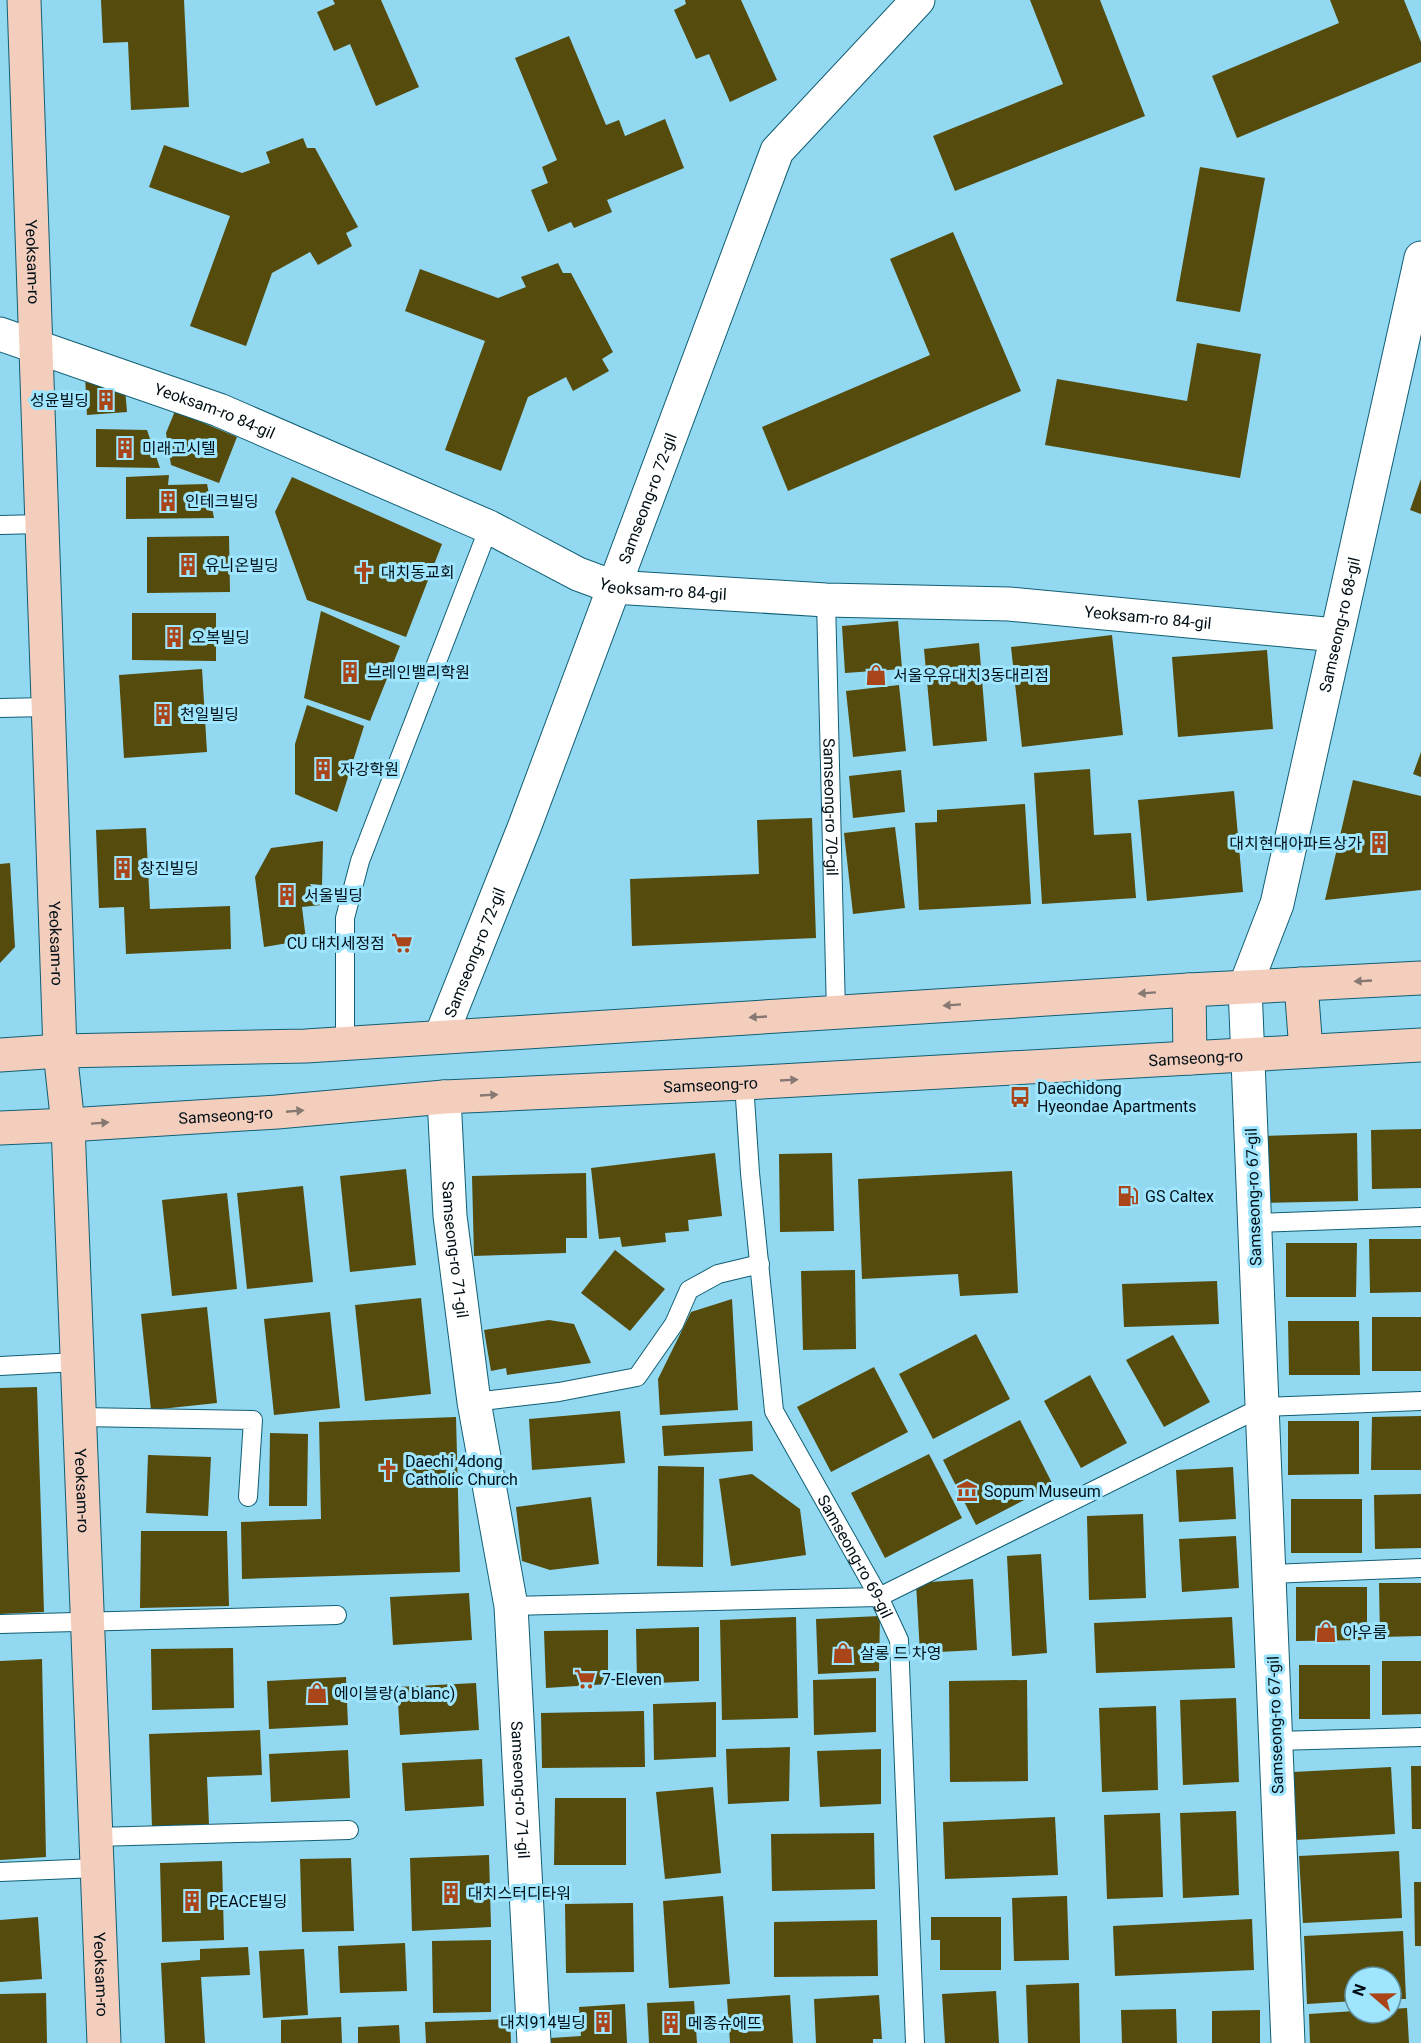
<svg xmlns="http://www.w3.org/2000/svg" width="1421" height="2043" font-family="Roboto,'Noto Sans KR',sans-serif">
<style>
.building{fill:#544b0d}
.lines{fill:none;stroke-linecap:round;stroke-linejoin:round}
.service-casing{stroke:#115f74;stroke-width:20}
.minor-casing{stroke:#115f74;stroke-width:35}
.secondary-casing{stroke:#115f74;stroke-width:35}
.service{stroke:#fff;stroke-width:18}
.minor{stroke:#fff;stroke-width:33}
.secondary{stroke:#f4cebd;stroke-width:33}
.oneway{fill:#867872}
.labels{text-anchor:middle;stroke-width:6;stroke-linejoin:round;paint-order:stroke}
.street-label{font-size:16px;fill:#000f16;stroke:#9ee5fd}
.poi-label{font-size:16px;fill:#000f16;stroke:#9ee5fd;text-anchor:start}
</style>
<rect width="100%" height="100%" fill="#92d8f0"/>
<g class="building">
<path d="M101 0H184L189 107 131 110 128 42 103 43Z"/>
<path d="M333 0H381L419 87 376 106 350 44 334 51 317 12 335 4Z"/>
<path d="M685 0H741L777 80 730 102 709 54 696 59 674 10 686 4Z"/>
<path d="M1030 0H1100L1145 116 955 191 933 136 1063 84Z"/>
<path d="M1330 0H1404L1421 42V62L1237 138 1212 76 1339 23Z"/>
<path d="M569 36 606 125 619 120 625 136 665 119 684 168 607 200 612 212 574 228 571 222 548 232 531 190 548 183 542 167 557 160 515 58Z"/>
<path d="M303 138 307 148H315L358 227 346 233 352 246 318 265 310 252 272 273 246 346 190 326 230 216 149 187 164 145 242 173 270 163 266 152Z"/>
<path d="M1200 167 1265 178 1240 312 1176 301Z"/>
<path d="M953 232 1021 391 788 491 762 427 930 355 890 259Z"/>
<path d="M558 263 563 273H571L613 352 602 359 609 371 573 391 566 377 528 397 501 471 445 450 485 341 405 311 420 269 498 298 526 287 521 277Z"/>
<path d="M1197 343 1261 354 1240 478 1045 445 1057 379 1187 401Z"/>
<path d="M85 375 125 388 127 412 87 415Z"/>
<path d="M175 411 237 437 219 483 171 465 166 433Z"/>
<path d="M96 429 147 430 160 468 96 467Z"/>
<path d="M169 475 168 485 207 484 214 518 126 519V477Z"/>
<path d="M292 477 442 544 406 637 307 600 275 512Z"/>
<path d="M1421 479V514L1410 510Z"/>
<path d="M229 536 230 592 147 593V537Z"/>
<path d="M321 611 400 646 370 721 304 698Z"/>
<path d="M132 613H216V661L132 660Z"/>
<path d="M898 621 902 669 845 673 842 626Z"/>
<path d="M1112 635 1123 735 1022 747 1011 647Z"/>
<path d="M979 643 987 741 933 746 924 649Z"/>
<path d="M1267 650 1273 729 1178 737 1172 657Z"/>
<path d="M202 669 207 752 124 758 119 675Z"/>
<path d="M899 685 906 751 853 757 846 691Z"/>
<path d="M307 705 364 726 337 812 295 794V744Z"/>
<path d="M1421 752V777L1413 774Z"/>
<path d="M1090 769 1094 835 1131 833 1136 898 1042 904 1034 773Z"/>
<path d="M901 770 905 812 853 818 849 776Z"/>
<path d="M1353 780 1421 796V890L1325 900Z"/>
<path d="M1234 791 1243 892 1147 901 1138 800Z"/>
<path d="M1025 804 1031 904 919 910 915 823 937 822V810Z"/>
<path d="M812 818 816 938 632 946 630 879 759 874 757 820Z"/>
<path d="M895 827 905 908 853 914 844 833Z"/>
<path d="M146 828 150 909 230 906 231 949 126 954 124 907 99 908 96 830Z"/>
<path d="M323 841 322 885 310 884 321 905 302 907 306 940 264 947 255 877 271 848Z"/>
<path d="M10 863 15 947 0 963V864Z"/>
<path d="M1421 1129V1188L1372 1189 1371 1130Z"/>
<path d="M1357 1133 1358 1201 1263 1203 1262 1136Z"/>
<path d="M715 1153 722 1216 688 1220 689 1231 665 1233 666 1242 622 1247 620 1237 599 1239 591 1168Z"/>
<path d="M832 1153 834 1231 780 1232 779 1154Z"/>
<path d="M406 1169 416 1265 350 1272 340 1176Z"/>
<path d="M1012 1171 1018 1293 960 1296 958 1274 862 1279 858 1179Z"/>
<path d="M586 1173 587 1238H566V1253L474 1256 472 1176Z"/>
<path d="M303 1186 313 1282 247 1289 237 1193Z"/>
<path d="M227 1193 237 1289 172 1296 162 1200Z"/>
<path d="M1369 1239H1421V1292L1370 1293Z"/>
<path d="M1286 1243H1357L1356 1297H1286Z"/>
<path d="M615 1250 665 1289 630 1331 581 1293Z"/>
<path d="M855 1270 856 1349 803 1350 801 1271Z"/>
<path d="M1217 1281 1219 1324 1124 1327 1122 1284Z"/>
<path d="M421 1298 431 1394 365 1401 355 1305Z"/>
<path d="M732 1299 738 1410 660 1415 658 1379 691 1312Z"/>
<path d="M207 1307 217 1403 151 1410 141 1314Z"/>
<path d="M330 1312 340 1408 274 1415 264 1319Z"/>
<rect x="1372" y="1317" width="49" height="54"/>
<path d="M549 1320 574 1324 591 1363 507 1375 506 1368 491 1371 484 1330Z"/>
<path d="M1288 1321H1359L1360 1375H1289Z"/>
<path d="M976 1334 1010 1399 933 1439 899 1374Z"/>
<path d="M1173 1335 1210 1402 1164 1427 1126 1360Z"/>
<path d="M874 1367 908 1432 831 1472 797 1407Z"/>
<path d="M1090 1375 1127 1443 1081 1468 1044 1401Z"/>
<path d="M37 1387 44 1612 0 1614V1388Z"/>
<path d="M620 1411 625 1463 532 1470 529 1419Z"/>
<path d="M1421 1416V1470H1371L1372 1417Z"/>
<path d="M456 1417 460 1572 242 1579 241 1522 321 1519 319 1422Z"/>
<path d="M1020 1420 1053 1485 976 1525 943 1460Z"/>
<path d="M752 1421 753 1451 664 1456 662 1426Z"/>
<path d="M1288 1421H1359V1474L1288 1475Z"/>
<path d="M270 1433 308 1434 307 1506H269Z"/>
<path d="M929 1454 962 1518 885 1558 851 1493Z"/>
<path d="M148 1455 211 1457 208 1516 146 1513Z"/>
<path d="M658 1466 704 1467 703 1567 657 1566Z"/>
<path d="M1233 1467 1236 1519 1179 1522 1176 1470Z"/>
<path d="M752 1474 800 1509 806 1555 731 1566 719 1479Z"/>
<path d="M1421 1494V1548L1375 1549 1374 1495Z"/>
<path d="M591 1497 599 1564 550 1570 522 1561 516 1507Z"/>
<rect x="1291" y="1499" width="71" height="54"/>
<path d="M1143 1514 1146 1598 1089 1600 1087 1516Z"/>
<path d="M141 1531H227L229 1606 140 1608Z"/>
<path d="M1236 1536 1239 1588 1182 1592 1179 1539Z"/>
<path d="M1041 1554 1047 1653 1012 1656 1007 1556Z"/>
<path d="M973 1579 977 1650 920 1653 916 1583Z"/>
<path d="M1379 1583H1421V1636L1380 1637Z"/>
<path d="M1296 1587H1367V1640L1296 1641Z"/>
<path d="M469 1593 472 1640 393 1645 390 1597Z"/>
<path d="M880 1616 879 1671 818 1674 816 1619Z"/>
<path d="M796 1617 798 1718 722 1720 720 1620Z"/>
<path d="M1232 1617 1235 1668 1096 1673 1094 1623Z"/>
<path d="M699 1627V1681L637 1684 636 1629Z"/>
<path d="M608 1630V1684L546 1688 544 1631Z"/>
<path d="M233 1648 234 1708 152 1710 151 1649Z"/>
<path d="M42 1659 46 1857 0 1860V1661Z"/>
<path d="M1382 1661H1421V1714L1382 1715Z"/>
<rect x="1299" y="1665" width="71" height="54"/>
<path d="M346 1677 348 1725 269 1729 267 1681Z"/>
<path d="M876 1678V1732L814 1735 813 1680Z"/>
<path d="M1027 1680 1028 1781 950 1782 949 1681Z"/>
<path d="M476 1683 479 1730 400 1735 397 1687Z"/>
<path d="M1236 1698 1239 1782 1183 1785 1180 1700Z"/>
<path d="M716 1702V1757L654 1760 653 1704Z"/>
<path d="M1156 1706 1158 1790 1102 1792 1099 1708Z"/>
<path d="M644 1711 645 1767 542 1768 541 1713Z"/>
<path d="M260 1730 262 1775 207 1777 209 1825 152 1828 149 1734Z"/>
<path d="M790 1747 789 1801 728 1804 726 1749Z"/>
<path d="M881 1749V1804L820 1807 817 1751Z"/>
<path d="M348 1750 350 1798 271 1802 269 1754Z"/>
<path d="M482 1759 484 1806 405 1811 402 1763Z"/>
<path d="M1411 1766H1421V1829H1412Z"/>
<path d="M1391 1767 1395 1834 1296 1840 1293 1772Z"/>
<path d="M713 1787 721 1873 665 1879 656 1792Z"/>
<path d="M555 1798H626V1865H554Z"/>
<path d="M1236 1811 1239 1895 1183 1898 1180 1813Z"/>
<path d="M1160 1813 1163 1897 1107 1899 1104 1815Z"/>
<path d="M1055 1817 1058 1875 945 1879 943 1822Z"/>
<path d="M874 1833 875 1889 772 1891 771 1834Z"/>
<path d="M1399 1851 1402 1918 1303 1923 1299 1856Z"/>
<path d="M489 1855 491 1927 412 1931 410 1858Z"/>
<path d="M351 1858 354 1931 302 1932 300 1859Z"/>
<path d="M222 1861 224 1940 162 1942 160 1863Z"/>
<path d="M1414 1882H1421V1946H1415Z"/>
<path d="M723 1896 730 1984 669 1988 663 1901Z"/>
<path d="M1067 1896 1069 1960 1014 1961 1012 1898Z"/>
<path d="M633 1903 634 1972 566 1973 565 1904Z"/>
<path d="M38 1917 42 1979 0 1982V1920Z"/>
<path d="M931 1917H1001V1970H940V1940H931Z"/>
<path d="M1252 1919 1254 1970 1115 1976 1113 1926Z"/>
<path d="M877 1920 878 1976 774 1977V1922Z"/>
<path d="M1403 1931 1406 1999H1391V1977H1355V2001L1307 2004 1304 1936Z"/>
<path d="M491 1940V2012L433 2013 432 1941Z"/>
<path d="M405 1943 407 1991 340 1993 338 1946Z"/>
<path d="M248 1947 250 1975 201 1977 205 2043H165L161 1963 200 1960V1949Z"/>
<path d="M304 1949 308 2015 263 2018 259 1951Z"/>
<path d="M1079 1983 1080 2043H1028L1026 1985Z"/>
<path d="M996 1991 999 2043H945L942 1994Z"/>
<path d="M46 1993 47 2043H0V1994Z"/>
<path d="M790 1995 793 2043H730L727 1999Z"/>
<path d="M879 1995 882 2039H873V2043H816L814 1999Z"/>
<path d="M694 2001 697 2043H649L647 2003Z"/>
<path d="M625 2004 627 2043H551V2038L581 2036 579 2007Z"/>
<path d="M1407 2008 1409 2043H1310L1309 2014 1355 2011V2013H1391V2009Z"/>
<path d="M1176 2009 1177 2043H1122L1121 2010Z"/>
<path d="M1260 2010V2043H1212V2011Z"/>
<path d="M341 2017 342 2043H281V2020Z"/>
<path d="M510 2019 511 2043H426L425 2022Z"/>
<path d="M399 2025 400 2043H358V2027Z"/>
</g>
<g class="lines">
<defs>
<g id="service">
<path d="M0 525 41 524"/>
<path id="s1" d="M826 600 836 1013"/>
<path d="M0 708 47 707"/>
<path d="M345 1043V918L360 861 489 527"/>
<path id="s2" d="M744 1083 750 1173 774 1411 879 1597 899 1640 915 2043"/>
<path d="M1255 1223 1421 1217"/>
<path d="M0 1366 77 1362"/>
<path d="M474 1402 559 1392 637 1377 674 1324 689 1290 718 1274 760 1264"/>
<path d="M80 1417 253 1420 248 1497"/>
<path d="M1269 1574 1421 1568"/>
<path d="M511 1606 879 1597 1262 1407 1421 1401"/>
<path d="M0 1624 337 1615"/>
<path d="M1276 1741 1421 1737"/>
<path d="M96 1837 349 1830"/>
<path d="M0 1872 97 1868"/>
</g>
<g id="minor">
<path id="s3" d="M0 334 219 410 489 527 578 574 613 587 826 600 1009 604 1336 635"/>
<path id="s4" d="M441 1036 524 828 777 151 918 0"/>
<path id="s5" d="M444 1097 450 1216 474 1402 511 1606 534 2043"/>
<path id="s6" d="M1288 2043 1245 987 1277 904 1421 258"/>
</g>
<g id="secondary">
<path id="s7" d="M24 0 60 1051 68 1125 104 2043"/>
<path d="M1301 984 1306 1051"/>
<path d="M1189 990 1190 1058"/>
<path d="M0 1055 60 1051 306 1046 1189 990 1421 978"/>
<path id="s8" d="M0 1128 68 1125 277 1112 444 1097 744 1083 1421 1045"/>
</g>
</defs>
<use href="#service" class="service-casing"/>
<use href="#minor" class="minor-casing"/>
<use href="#secondary" class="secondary-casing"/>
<use href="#service" class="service"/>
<use href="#minor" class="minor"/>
<use href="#secondary" class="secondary"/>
</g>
<defs><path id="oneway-solid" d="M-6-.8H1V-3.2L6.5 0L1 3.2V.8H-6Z" transform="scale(1.5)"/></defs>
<g class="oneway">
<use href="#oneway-solid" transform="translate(1363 981) rotate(177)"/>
<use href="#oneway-solid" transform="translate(1147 993) rotate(176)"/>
<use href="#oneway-solid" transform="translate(952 1005) rotate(176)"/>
<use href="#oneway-solid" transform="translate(758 1017) rotate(177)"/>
<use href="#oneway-solid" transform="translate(789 1080) rotate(-3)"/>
<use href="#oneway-solid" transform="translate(489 1095) rotate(-3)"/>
<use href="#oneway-solid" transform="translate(295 1111) rotate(-5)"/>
<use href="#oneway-solid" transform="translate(100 1123) rotate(-4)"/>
</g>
<defs>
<symbol id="building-bare" viewBox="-9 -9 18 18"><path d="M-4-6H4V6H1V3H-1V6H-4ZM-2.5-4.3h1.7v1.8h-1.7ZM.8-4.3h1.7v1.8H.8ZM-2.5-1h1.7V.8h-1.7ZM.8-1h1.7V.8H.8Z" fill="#aa4519" stroke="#9ee5fd" stroke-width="2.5" paint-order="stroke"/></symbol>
<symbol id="church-bare" viewBox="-9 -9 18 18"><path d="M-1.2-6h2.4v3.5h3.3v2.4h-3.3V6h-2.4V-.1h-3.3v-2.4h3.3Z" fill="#aa4519" stroke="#9ee5fd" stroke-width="2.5" paint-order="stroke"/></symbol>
<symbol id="shop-bare" viewBox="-9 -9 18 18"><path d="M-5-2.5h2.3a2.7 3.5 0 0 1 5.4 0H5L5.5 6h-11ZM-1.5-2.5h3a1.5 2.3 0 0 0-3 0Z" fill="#aa4519" stroke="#9ee5fd" stroke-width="2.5" paint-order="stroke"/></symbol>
<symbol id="supermarket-bare" viewBox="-9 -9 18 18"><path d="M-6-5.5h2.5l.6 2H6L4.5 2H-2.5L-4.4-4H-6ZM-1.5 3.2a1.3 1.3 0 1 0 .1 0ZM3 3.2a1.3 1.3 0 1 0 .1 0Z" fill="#aa4519" stroke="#9ee5fd" stroke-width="2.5" paint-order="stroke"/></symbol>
<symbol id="bus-bare" viewBox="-9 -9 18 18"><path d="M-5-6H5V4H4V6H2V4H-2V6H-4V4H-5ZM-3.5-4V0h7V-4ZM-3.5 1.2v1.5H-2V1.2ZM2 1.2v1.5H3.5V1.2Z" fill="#aa4519" stroke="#9ee5fd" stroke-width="2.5" paint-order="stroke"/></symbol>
<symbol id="fuel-bare" viewBox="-9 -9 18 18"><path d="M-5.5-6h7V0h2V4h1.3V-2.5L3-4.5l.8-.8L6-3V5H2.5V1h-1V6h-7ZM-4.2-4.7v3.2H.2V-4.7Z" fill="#aa4519" stroke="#9ee5fd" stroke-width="2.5" paint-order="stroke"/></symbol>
<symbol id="museum-bare" viewBox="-9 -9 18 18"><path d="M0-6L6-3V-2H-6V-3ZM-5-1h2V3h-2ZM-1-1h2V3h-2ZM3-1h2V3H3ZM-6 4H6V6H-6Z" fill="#aa4519" stroke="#9ee5fd" stroke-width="2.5" paint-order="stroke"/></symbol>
</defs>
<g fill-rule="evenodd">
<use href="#building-bare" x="91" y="385" width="30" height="30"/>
<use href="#building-bare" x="110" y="433" width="30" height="30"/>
<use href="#building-bare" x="153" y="486" width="30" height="30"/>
<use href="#building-bare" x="173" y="550" width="30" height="30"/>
<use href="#church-bare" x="349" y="557" width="30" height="30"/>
<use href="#building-bare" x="159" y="622" width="30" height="30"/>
<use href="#building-bare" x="335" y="657" width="30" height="30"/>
<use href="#shop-bare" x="861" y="660" width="30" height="30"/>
<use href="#building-bare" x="148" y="699" width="30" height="30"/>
<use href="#building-bare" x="308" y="754" width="30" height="30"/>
<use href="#building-bare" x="1364" y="828" width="30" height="30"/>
<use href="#building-bare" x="108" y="853" width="30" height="30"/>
<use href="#building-bare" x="272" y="880" width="30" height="30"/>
<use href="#supermarket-bare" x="387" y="928" width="30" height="30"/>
<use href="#bus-bare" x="1005" y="1082" width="30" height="30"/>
<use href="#fuel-bare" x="1113" y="1181" width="30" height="30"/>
<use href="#church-bare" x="373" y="1455" width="30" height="30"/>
<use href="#museum-bare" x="952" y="1476" width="30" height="30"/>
<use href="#shop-bare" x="1311" y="1617" width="30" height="30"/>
<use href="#shop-bare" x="828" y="1638" width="30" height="30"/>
<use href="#supermarket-bare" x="570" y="1664" width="30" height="30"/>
<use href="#shop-bare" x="302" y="1678" width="30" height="30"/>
<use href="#building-bare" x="436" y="1878" width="30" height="30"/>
<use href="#building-bare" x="177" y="1886" width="30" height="30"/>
<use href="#building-bare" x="588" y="2007" width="30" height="30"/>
<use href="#building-bare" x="656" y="2008" width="30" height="30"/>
</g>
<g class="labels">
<g class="street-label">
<text dy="6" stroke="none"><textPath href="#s7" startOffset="262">Yeoksam-ro</textPath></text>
<text dy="6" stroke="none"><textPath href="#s3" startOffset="228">Yeoksam-ro 84-gil</textPath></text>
<text dy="6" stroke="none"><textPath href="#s4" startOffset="576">Samseong-ro 72-gil</textPath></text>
<text dy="6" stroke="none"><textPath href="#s3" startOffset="714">Yeoksam-ro 84-gil</textPath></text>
<text dy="6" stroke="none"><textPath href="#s3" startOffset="1200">Yeoksam-ro 84-gil</textPath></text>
<text dy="6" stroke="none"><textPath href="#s6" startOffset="1432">Samseong-ro 68-gil</textPath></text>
<text dy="6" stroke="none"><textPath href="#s1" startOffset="207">Samseong-ro 70-gil</textPath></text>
<text dy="6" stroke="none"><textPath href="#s7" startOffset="944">Yeoksam-ro</textPath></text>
<text dy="6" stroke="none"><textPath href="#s4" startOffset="90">Samseong-ro 72-gil</textPath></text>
<text dy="6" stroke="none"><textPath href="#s8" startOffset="1198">Samseong-ro</textPath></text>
<text dy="6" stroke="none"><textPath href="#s8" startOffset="712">Samseong-ro</textPath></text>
<text dy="6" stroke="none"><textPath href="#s8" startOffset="226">Samseong-ro</textPath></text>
<text transform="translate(1253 1197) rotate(-92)" y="6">Samseong-ro 67-gil</text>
<text dy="6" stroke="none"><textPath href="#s5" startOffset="153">Samseong-ro 71-gil</textPath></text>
<text dy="6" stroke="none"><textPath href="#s7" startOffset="1492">Yeoksam-ro</textPath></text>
<text dy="6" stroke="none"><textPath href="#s2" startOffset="496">Samseong-ro 69-gil</textPath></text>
<text transform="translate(1275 1725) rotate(-92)" y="6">Samseong-ro 67-gil</text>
<text dy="6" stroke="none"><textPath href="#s5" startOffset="698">Samseong-ro 71-gil</textPath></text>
<text dy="6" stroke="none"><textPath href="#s7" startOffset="1976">Yeoksam-ro</textPath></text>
</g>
<g class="poi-label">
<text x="89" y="406" text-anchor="end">성윤빌딩</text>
<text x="142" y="454">미래고시텔</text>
<text x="185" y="507">인테크빌딩</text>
<text x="205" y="571">유니온빌딩</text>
<text x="381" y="578">대치동교회</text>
<text x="191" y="643">오복빌딩</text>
<text x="367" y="678">브레인밸리학원</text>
<text x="893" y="681">서울우유대치3동대리점</text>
<text x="180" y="720">천일빌딩</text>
<text x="340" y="775">자강학원</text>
<text x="1362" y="849" text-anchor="end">대치현대아파트상가</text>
<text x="140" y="874">창진빌딩</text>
<text x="304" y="901">서울빌딩</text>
<text x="385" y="949" text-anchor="end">CU 대치세정점</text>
<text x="1037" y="1094">Daechidong<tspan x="1037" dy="18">Hyeondae Apartments</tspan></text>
<text x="1145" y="1202">GS Caltex</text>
<text x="405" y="1467">Daechi 4dong<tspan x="405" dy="18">Catholic Church</tspan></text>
<text x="984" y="1497">Sopum Museum</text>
<text x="1343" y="1638">아우룸</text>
<text x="860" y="1659">살롱 드 차영</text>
<text x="602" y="1685">7-Eleven</text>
<text x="334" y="1699">에이블랑(a blanc)</text>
<text x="468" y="1899">대치스터디타워</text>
<text x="209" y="1907">PEACE빌딩</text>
<text x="586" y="2028" text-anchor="end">대치914빌딩</text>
<text x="688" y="2029">메종슈에뜨</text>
</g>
</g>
<g transform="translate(1373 1995) rotate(290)"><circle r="28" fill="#9ee5fd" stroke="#5f8fa1" stroke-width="1.5"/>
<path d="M0-4.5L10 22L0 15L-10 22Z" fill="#aa4519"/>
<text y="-9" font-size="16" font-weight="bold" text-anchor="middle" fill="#000f16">N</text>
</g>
</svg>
